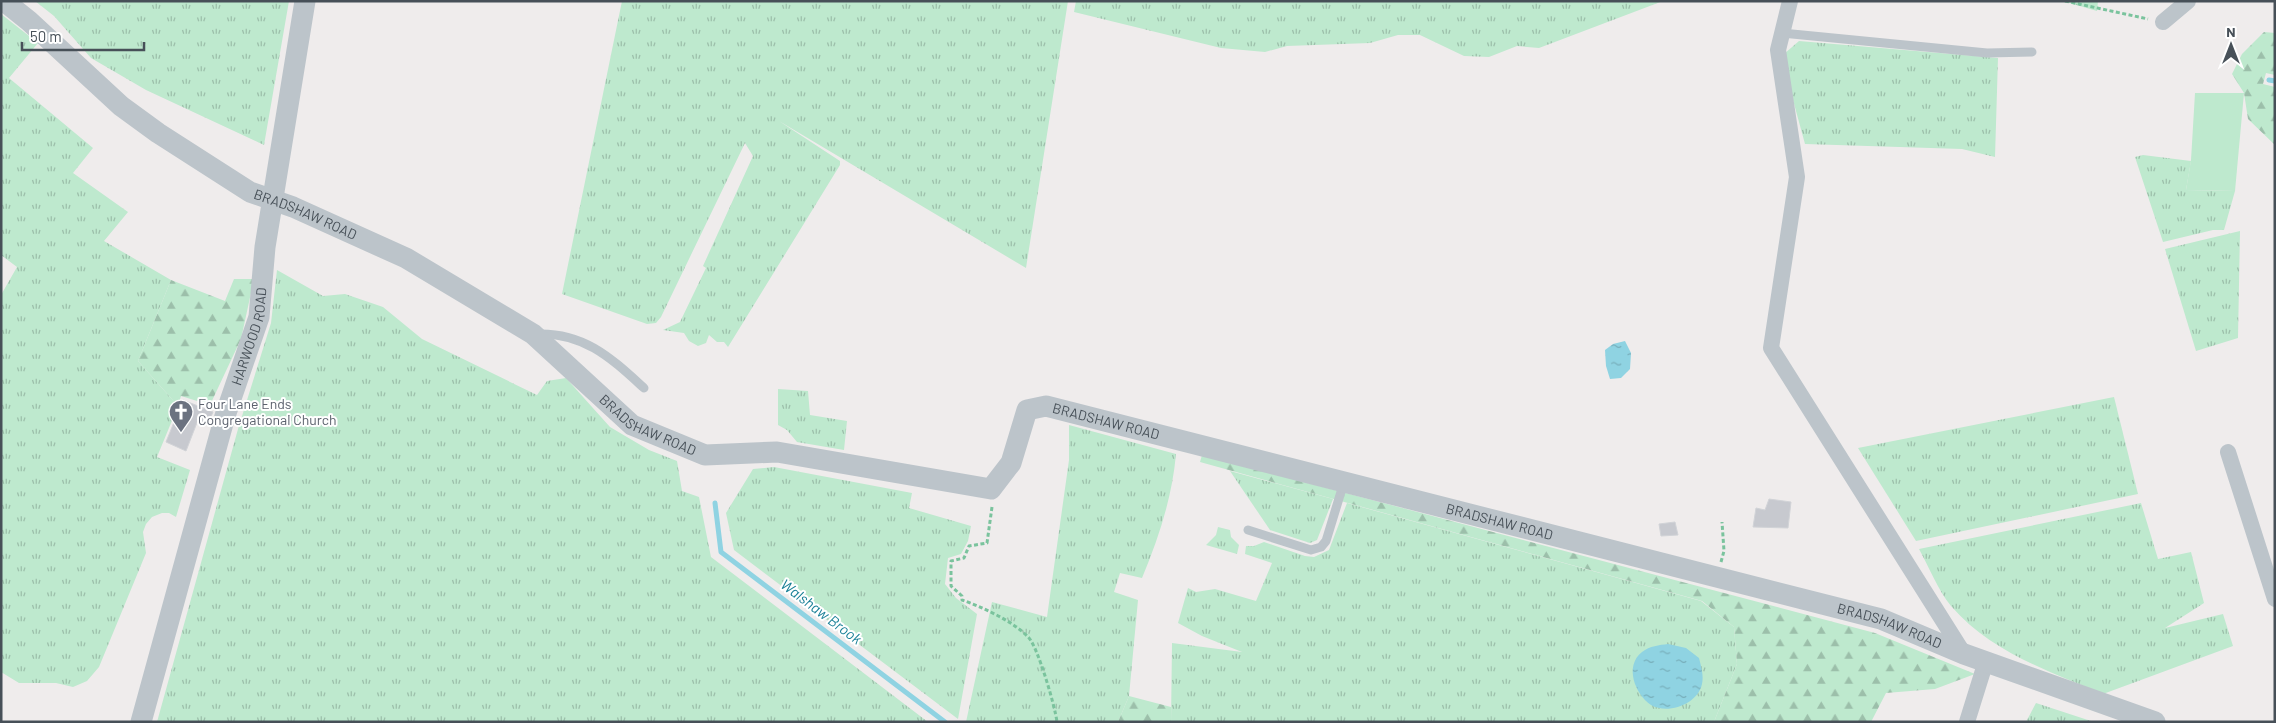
<svg xmlns="http://www.w3.org/2000/svg" width="2276" height="723" font-family="Barlow,sans-serif">
<style>
.grass{fill:url(#grass-tufts)}
.forest{fill:url(#forest-firs)}
.pitch{fill:#bee9ce}
.water{fill:url(#water-ripples)}
.lines{fill:none;stroke-linecap:round;stroke-linejoin:round}
.stream{stroke:#8fd3e2;stroke-width:5}
.building{fill:#c7c9cf;stroke:#d1d3d7}
.path{stroke:#7ac39d;stroke-width:3;stroke-dasharray:4 2.5;stroke-linecap:butt}
.service{stroke:#bcc4ca;stroke-width:9}
.minor{stroke:#bcc4ca;stroke-width:16}
.tertiary{stroke:#bcc4ca;stroke-width:21}
.labels{text-anchor:middle;stroke-width:4;stroke-linejoin:round;paint-order:stroke}
.street-label{font-size:14px;fill:#475058;stroke:#fff}
.worship-label{font-size:14px;fill:#5b616d;stroke:#fff;text-anchor:start}
.water-label{font-size:15px;font-style:italic;fill:#1a8097;stroke:#fff}
</style>
<defs>
<pattern id="grass-tufts" width="24" height="20" patternUnits="userSpaceOnUse" patternTransform="scale(1.25)"><rect width="24" height="20" fill="#bee9ce"/><path d="M3 7l-1-3M5 7V3M7 7l1-3M15 17l-1-3M17 17v-4M19 17l1-3" fill="none" stroke="#9cbfaa"/></pattern>
<pattern id="forest-firs" width="22" height="20" patternUnits="userSpaceOnUse" patternTransform="scale(1.25)"><rect width="22" height="20" fill="#bee9ce"/><path d="M5 1l3.5 6h-7zM16 11l3.5 6h-7z" fill="#9cbfaa"/></pattern>
<pattern id="water-ripples" width="26" height="14" patternUnits="userSpaceOnUse" patternTransform="scale(1.25)"><rect width="26" height="14" fill="#8fd3e2"/><path d="M2 4q2-2 4 0t4 0M15 11q2-2 4 0t4 0" fill="none" stroke="#77aeba"/></pattern>
</defs>
<rect width="100%" height="100%" fill="#efecec"/>
<g class="grass">
<path d="M35 1H289L264 145 146 90 91 58 54 16Z"/>
<path d="M622 1H1068L1026 268 779 121 840 161V165L728 347 724 342H717L709 335 706 343 698 346 689 341 684 333 663 330 680 322 706 268 703 266 753 156 745 143 661 317 656 323 647 324 562 294Z"/>
<path d="M1076 1H1663L1539 48 1517 46 1489 57 1464 56 1420 35H1398L1370 43 1287 46 1265 52 1221 48 1074 12Z"/>
<path d="M2062 1H2098L2097 11 2066 2Z"/>
<path d="M1 14 38 43 9 78 93 148 73 173 128 212 104 241 171 280 138 361 178 406 157 457 190 470 176 517 169 513H162L152 517 146 524 143 532 146 553 99 667 87 681 73 687 56 683H19L1 672V295L17 267 1 255Z"/>
<path d="M1799 41 1998 58 1995 157 1962 149 1805 144 1787 78 1784 54Z"/>
<path d="M2143 155 2191 161 2186 190 2235 191 2224 230H2213L2163 242 2135 157Z"/>
<path d="M2240 231 2238 338 2196 351 2165 249Z"/>
<path d="M277 270 323 296 345 294 383 307 422 339 537 395 547 381 566 378 610 427 649 450 677 461 682 491 699 497 711 557 928 722H157L238 429 271 323Z"/>
<path d="M778 389 808 391 810 415 847 421 844 450 797 442 787 430 778 425Z"/>
<path d="M2114 397 2138 494 1916 541 1858 448Z"/>
<path d="M1069 425 1176 454C1172 498 1159 537 1142 578L1120 573 1114 592 1138 600 1129 696 1118 722H966L992 602 1047 617 1069 460Z"/>
<path d="M774 467 912 493 909 508 971 526 968 541 961 554 948 558 945 584 956 598 977 614 958 719 734 550 726 513 753 469Z"/>
<path d="M1230 471 1333 499 1317 540 1310 543 1270 530Z"/>
<path d="M1347 503 1701 601 1734 627 1737 664 1714 722H1171L1172 643 1242 652 1202 636 1178 623 1188 588 1196 592 1215 589 1256 601 1272 563 1245 554 1246 546H1254L1264 542 1305 556 1314 557 1329 550Z"/>
<path d="M2141 503 2158 559 2191 552 2204 603 2165 628 2223 614 2233 646 2103 694C2048 671 1991 652 1951 606 1938 590 1929 567 1919 549Z"/>
<path d="M1218 527 1230 530 1231 537 1239 545 1237 554 1206 545 1216 535Z"/>
<path d="M2036 703 2094 722H2026Z"/>
</g>
<g class="forest">
<path d="M2264 32 2275 33V75L2266 73 2263 84 2275 87V145L2248 119 2244 93 2232 74 2242 54Z"/>
<path d="M234 279H254L241 339 210 405 181 396 178 406 138 361 171 280 225 301Z"/>
<path d="M1202 455 1875 633 1975 674 1935 689 1886 693 1871 722H1714L1737 664 1734 627 1702 601 1200 462Z"/>
<path d="M1129 696 1171 707V722H1118Z"/>
</g>
<path class="pitch" d="M2195 93H2244L2235 191 2186 190 2191 160Z"/>
<g class="water">
<path d="M1625 341 1631 353 1630 369 1621 378 1610 379 1606 366 1605 350 1613 344Z"/>
<path d="M1668 644 1686 648 1699 658C1701 666 1704 676 1702 684 1698 704 1668 715 1651 705 1635 694 1624 666 1642 652 1650 646 1659 645 1668 644Z"/>
</g>
<g class="lines">
<g class="stream">
<path d="M2269 80 2275 81"/>
<path d="M715 503 721 552 945 722"/>
</g>
</g>
<g class="building">
<path d="M183 400 213 412 208 424 198 420 186 451 166 442Z"/>
<path d="M1769 499 1791 502 1788 528 1753 527 1756 508 1765 510Z"/>
<path d="M1675 522 1678 535 1661 536 1659 524Z"/>
</g>
<g class="lines">
<g class="path">
<path d="M2065 1 2148 19"/>
<path d="M992 507 987 543 969 546 964 558 951 561V586L962 596V600C982 607 1015 622 1029 638 1038 648 1055 706 1057 722"/>
<path d="M1721 562 1724 551 1722 522"/>
</g>
<g class="service">
<path d="M1782 33 1987 53 2032 52"/>
<path d="M536 334C584 332 611 358 644 388"/>
<path d="M1248 530 1311 550 1321 547 1326 541 1344 482"/>
</g>
<g class="minor">
<path d="M1790 1 1778 50 1797 177 1771 348 1964 654"/>
<path d="M2163 22 2188 1"/>
<path d="M2228 452 2275 599"/>
<path d="M1967 722 1986 661"/>
</g>
<g class="tertiary">
<path id="s1" d="M4 1 29 21 121 106 158 133 250 192 293 207 406 258 533 334 632 425 705 455 777 452 991 489 1011 463 1027 410 1046 406 1881 619 1964 654 2155 722"/>
<path id="s2" d="M141 722 225 416 259 317 265 247 305 1"/>
</g>
</g>
<defs>
<symbol id="church-pin" viewBox="-11 -11 22 30"><path d="M0 17L-7.5 6A9.5 9.5 0 1 1 7.5 6Z" fill="#6b7280" stroke="#fff"/><path d="M-1.2-6h2.4v3.5h3.3v2.4h-3.3V6h-2.4V-.1h-3.3v-2.4h3.3Z" fill="#fff"/></symbol>
</defs>
<g fill-rule="evenodd">
<use href="#church-pin" x="167" y="398" width="28" height="38"/>
</g>
<g class="labels">
<g class="street-label">
<text dy="5" stroke="none"><textPath href="#s1" startOffset="372">BRADSHAW ROAD</textPath></text>
<text dy="5" stroke="none"><textPath href="#s2" startOffset="401">HARWOOD ROAD</textPath></text>
<text dy="5" stroke="none"><textPath href="#s1" startOffset="778">BRADSHAW ROAD</textPath></text>
<text dy="5" stroke="none"><textPath href="#s1" startOffset="1302">BRADSHAW ROAD</textPath></text>
<text dy="5" stroke="none"><textPath href="#s1" startOffset="1708">BRADSHAW ROAD</textPath></text>
<text dy="5" stroke="none"><textPath href="#s1" startOffset="2112">BRADSHAW ROAD</textPath></text>
</g>
<g class="worship-label">
<text x="198" y="409">Four Lane Ends<tspan x="198" dy="16">Congregational Church</tspan></text>
</g>
<g class="water-label">
<text transform="translate(821 612) rotate(37)" y="5">Walshaw Brook</text>
</g>
</g>
<rect width="2276" height="723" fill="none" stroke="#475058" stroke-width="5"/>
<g transform="translate(2231 45)" stroke="#ffffff" stroke-width="4" paint-order="stroke">
<path d="M0-4L9 19L0 12L-9 19Z" fill="#475058"/>
<text y="-8" font-size="14" font-weight="bold" text-anchor="middle" fill="#475058">N</text>
</g>
<path d="M22 42v8h122v-8" fill="none" stroke="#475058" stroke-width="2.5"/>
<text x="30" y="42" font-size="15" fill="#475058" stroke="#ffffff" stroke-width="4" paint-order="stroke">50 m</text>
</svg>
